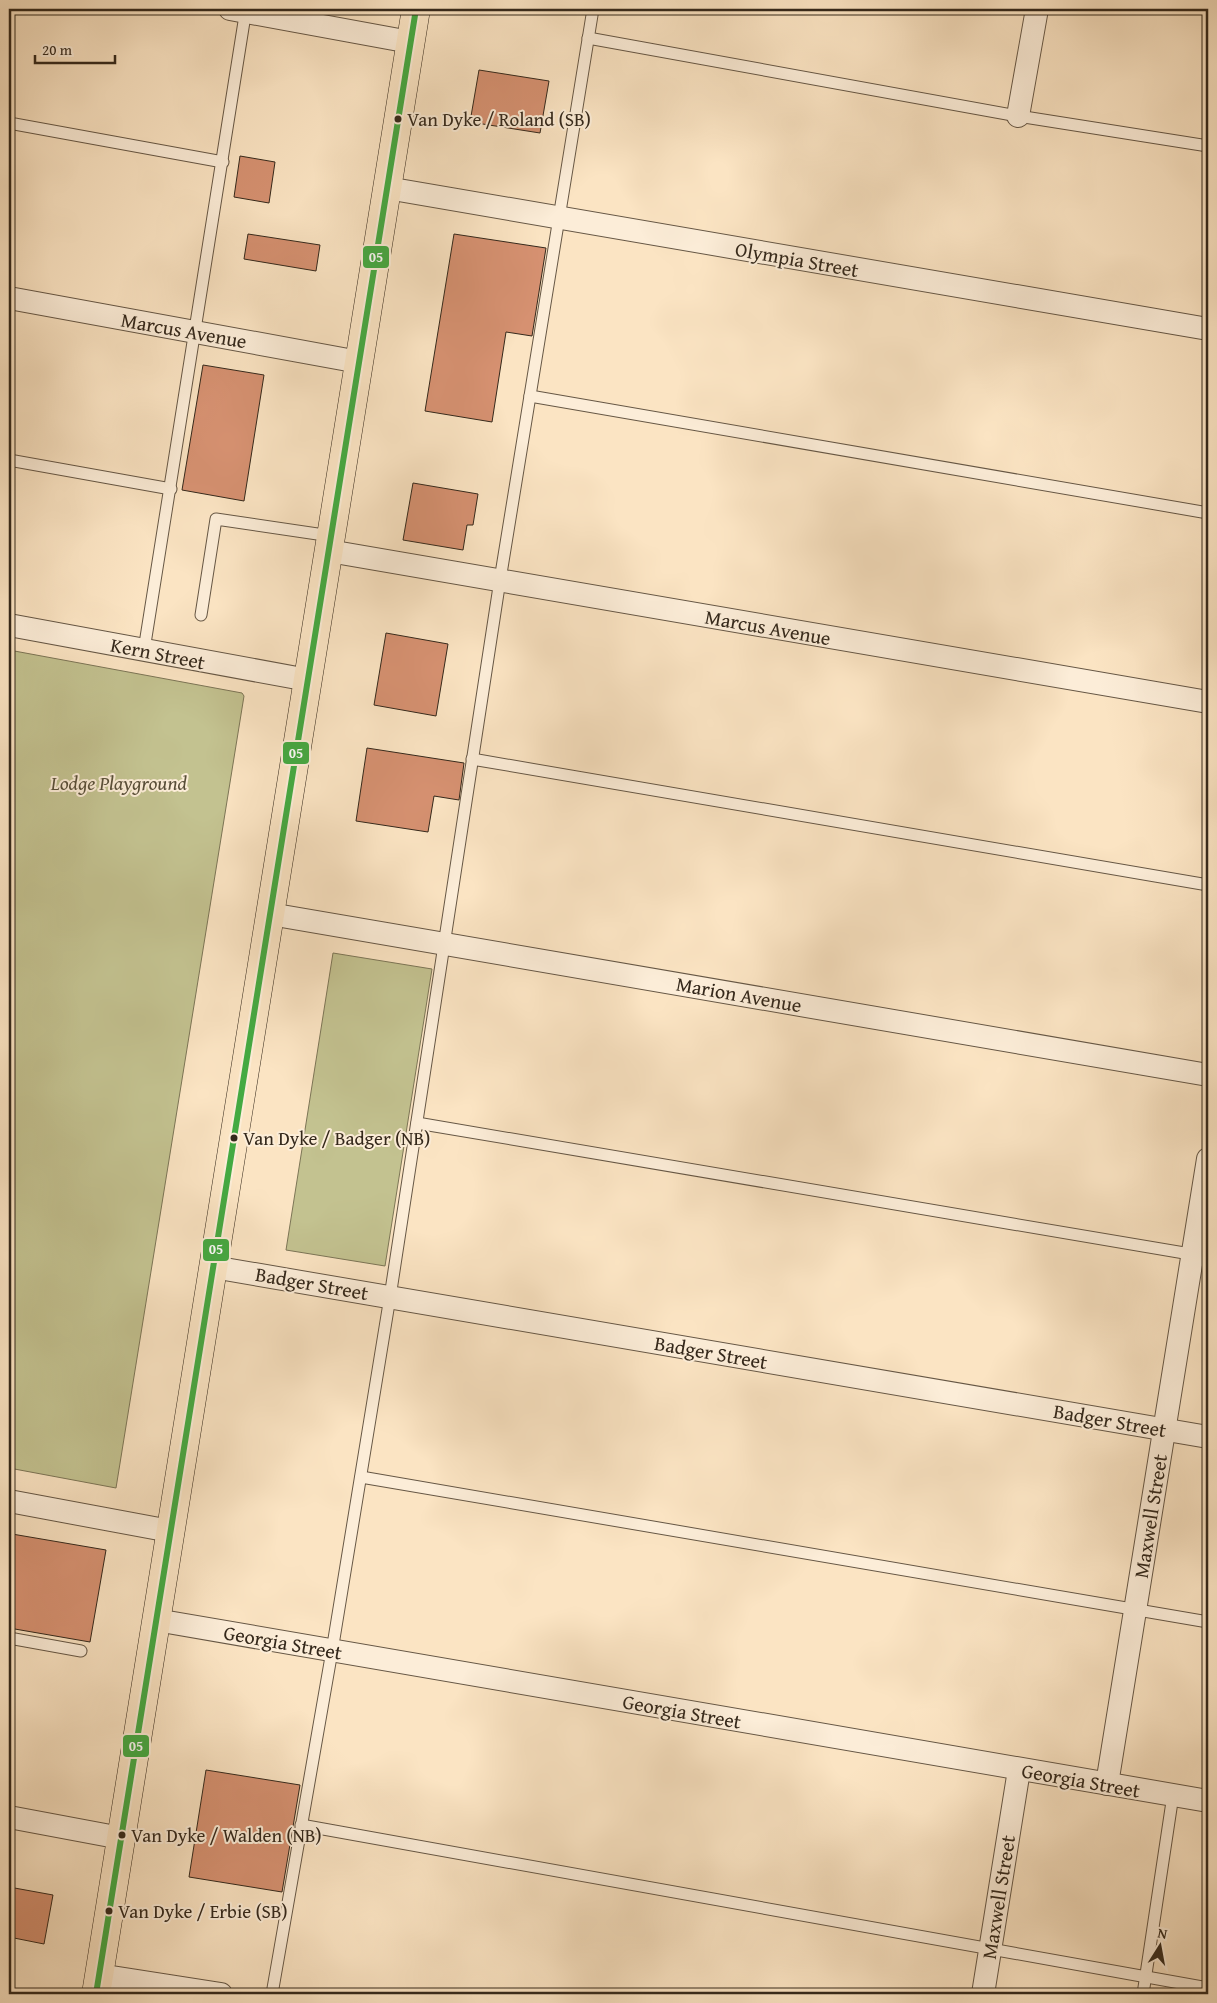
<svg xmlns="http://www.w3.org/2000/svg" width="1217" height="2003" font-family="'Gentium Book Plus',serif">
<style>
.green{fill:#c3c290;stroke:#7c7556}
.building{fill:#d69171;stroke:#34281b}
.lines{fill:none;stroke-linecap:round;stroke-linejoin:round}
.lane-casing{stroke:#665745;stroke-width:13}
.street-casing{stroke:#665745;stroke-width:24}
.primary-casing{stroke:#34281b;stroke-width:29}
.lane{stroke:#fcedd8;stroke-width:11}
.street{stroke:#fcedd8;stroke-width:22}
.primary{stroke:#fbe4c3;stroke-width:28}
.bus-1-casing{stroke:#fcedd8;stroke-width:10}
.bus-1{stroke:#44aa42;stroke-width:6}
.bus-dot{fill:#34281b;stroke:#fcedd8;stroke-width:2}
.labels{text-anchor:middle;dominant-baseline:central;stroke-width:4;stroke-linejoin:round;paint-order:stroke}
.bus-label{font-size:19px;fill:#34281b;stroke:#fcedd8;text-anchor:start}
.street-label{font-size:20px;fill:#34281b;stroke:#fcedd8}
.park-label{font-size:20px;font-style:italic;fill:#584e38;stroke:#fcedd8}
.line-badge{stroke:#fcedd8;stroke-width:2}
.badge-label{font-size:14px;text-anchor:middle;font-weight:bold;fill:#fff}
</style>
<rect width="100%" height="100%" fill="#fbe4c3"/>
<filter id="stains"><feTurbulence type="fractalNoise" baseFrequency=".004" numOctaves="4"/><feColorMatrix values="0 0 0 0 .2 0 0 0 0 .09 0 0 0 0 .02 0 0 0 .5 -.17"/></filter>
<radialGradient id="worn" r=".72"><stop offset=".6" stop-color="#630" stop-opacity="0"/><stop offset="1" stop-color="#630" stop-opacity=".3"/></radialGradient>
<g class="green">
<path d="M9 650 242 693 244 696 116 1488 9 1468Z"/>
<path d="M333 953 432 969 385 1266 286 1250Z"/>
</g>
<g class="building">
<path d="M479 70 549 81 540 133 470 122Z"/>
<path d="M240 156 275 162 269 203 234 197Z"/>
<path d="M248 234 320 245 316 271 244 259Z"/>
<path d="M454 234 546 248 532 336 506 332 492 422 425 411Z"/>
<path d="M203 365 264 375 244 501 182 490Z"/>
<path d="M413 483 478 494 473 525H467L463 550 403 540Z"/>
<path d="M386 633 448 644 436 716 374 705Z"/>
<path d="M367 748 464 763 459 800 434 796 428 832 356 821Z"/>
<path d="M12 1534 106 1550 90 1642 9 1628V1553Z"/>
<path d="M206 1770 300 1785 282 1892 189 1877Z"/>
<path d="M9 1887 53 1895 44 1944 9 1937Z"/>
</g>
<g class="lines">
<g class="lane-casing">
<g id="lane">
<path d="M588 38 1018 116 1208 146"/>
<path d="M9 123 223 162"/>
<path d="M530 396 1208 513"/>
<path d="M9 460 171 489"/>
<path d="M201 615 216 519 331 536"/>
<path d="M144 650 246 9"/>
<path d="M472 759 1208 885"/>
<path d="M417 1123 1208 1257"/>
<path d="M361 1477 1208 1622"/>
<path d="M9 1638 81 1651"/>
<path d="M301 1825 1208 1988"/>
<path d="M272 1994 332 1651 390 1297 500 580 593 9"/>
<path d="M1143 1994 1173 1795"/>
</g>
</g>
<g class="street-casing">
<g id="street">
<path d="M230 9 410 42"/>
<path d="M1018 116 1037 9"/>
<path d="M387 188 1208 329"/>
<path d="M9 298 359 362"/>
<path d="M329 551 1208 702"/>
<path d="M9 625 308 680"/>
<path d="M270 914 1208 1075"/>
<path d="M213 1267 1208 1437"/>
<path d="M9 1501 170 1531"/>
<path d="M156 1620 1208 1801"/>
<path d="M1107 1784 1208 1159"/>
<path d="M9 1817 121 1838"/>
<path d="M99 1975 221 1994"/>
<path d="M983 1994 1019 1770"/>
</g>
</g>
<g class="primary-casing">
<path id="primary" d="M96 1994 416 9"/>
</g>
<use href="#lane" class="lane"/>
<use href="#street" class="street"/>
<use href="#primary" class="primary"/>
<g class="bus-1-casing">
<path id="bus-1" d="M96 1994 416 9"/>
</g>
<use href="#bus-1" class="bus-1"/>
</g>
<g class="bus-dot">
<circle cx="398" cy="119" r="4.5"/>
<circle cx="234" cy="1138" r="4.5"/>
<circle cx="122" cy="1835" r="4.5"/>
<circle cx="109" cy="1911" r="4.5"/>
</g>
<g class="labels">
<g class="bus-label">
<text x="407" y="119">Van Dyke / Roland (SB)</text>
<text x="243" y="1138">Van Dyke / Badger (NB)</text>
<text x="131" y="1835">Van Dyke / Walden (NB)</text>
<text x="118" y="1911">Van Dyke / Erbie (SB)</text>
</g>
<g class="street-label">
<text transform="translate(797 259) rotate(10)">Olympia Street</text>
<text transform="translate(184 330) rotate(10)">Marcus Avenue</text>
<text transform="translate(768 627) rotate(10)">Marcus Avenue</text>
<text transform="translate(158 653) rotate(11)">Kern Street</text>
<text transform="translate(739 994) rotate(10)">Marion Avenue</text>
<text transform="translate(312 1283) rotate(10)">Badger Street</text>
<text transform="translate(711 1352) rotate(10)">Badger Street</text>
<text transform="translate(1110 1420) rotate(10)">Badger Street</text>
<text transform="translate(1150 1516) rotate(-81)">Maxwell Street</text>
<text transform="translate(283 1642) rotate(10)">Georgia Street</text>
<text transform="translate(682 1711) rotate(10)">Georgia Street</text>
<text transform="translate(1081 1780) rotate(10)">Georgia Street</text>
<text transform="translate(998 1897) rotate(-81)">Maxwell Street</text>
</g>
<g class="park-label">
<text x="119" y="782">Lodge Playground</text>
</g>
</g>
<g class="line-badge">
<rect x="362" y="245" width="28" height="24" rx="5" fill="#44aa42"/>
<rect x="282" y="741" width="28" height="24" rx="5" fill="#44aa42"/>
<rect x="202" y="1238" width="28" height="24" rx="5" fill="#44aa42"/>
<rect x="122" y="1734" width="28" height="24" rx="5" fill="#44aa42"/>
</g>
<g class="badge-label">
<text x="376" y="262">05</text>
<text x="296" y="758">05</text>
<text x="216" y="1254">05</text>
<text x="136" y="1751">05</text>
</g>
<rect width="1217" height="2003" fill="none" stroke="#fbe4c3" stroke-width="30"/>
<rect x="10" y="10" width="1197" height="1983" fill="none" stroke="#34281b" stroke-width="2.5"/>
<rect x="15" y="15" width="1187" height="1973" fill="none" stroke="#34281b"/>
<g transform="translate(1160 1946) rotate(11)" stroke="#fcedd8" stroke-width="4" paint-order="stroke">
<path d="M0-4L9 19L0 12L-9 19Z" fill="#34281b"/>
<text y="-8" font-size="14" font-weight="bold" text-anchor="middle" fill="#34281b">N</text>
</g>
<path d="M35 55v8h80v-8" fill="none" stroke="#34281b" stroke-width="2.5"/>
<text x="42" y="55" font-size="15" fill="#34281b" stroke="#fcedd8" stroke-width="4" paint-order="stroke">20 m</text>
<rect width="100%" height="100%" filter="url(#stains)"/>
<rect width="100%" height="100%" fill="url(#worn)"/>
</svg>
